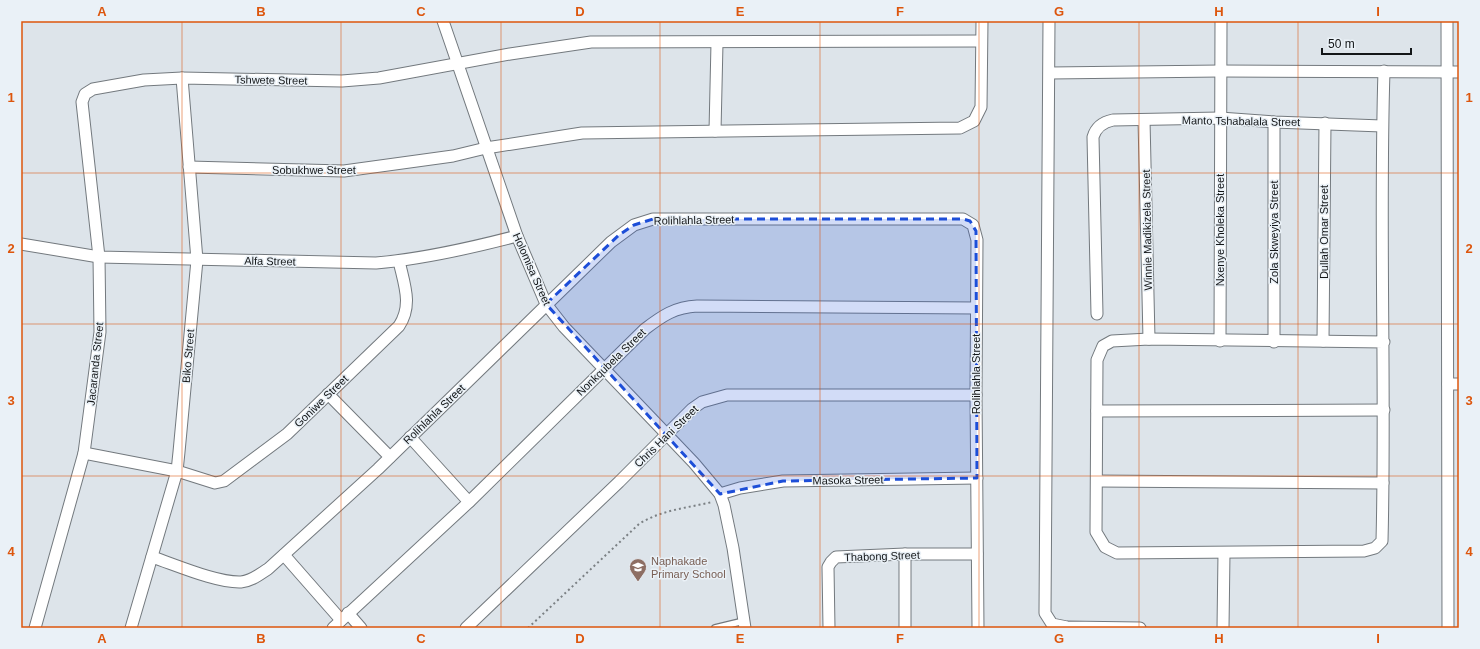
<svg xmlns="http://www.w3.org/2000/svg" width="1480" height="649" font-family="Helvetica,sans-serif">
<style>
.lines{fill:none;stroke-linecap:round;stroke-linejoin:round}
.service-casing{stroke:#73797e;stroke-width:8}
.minor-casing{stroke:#73797e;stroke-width:13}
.path{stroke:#7b8084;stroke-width:2;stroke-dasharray:2 3;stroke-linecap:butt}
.service{stroke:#fff;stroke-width:5.5}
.minor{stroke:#fff;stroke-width:11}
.marked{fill:#1d4ed8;fill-opacity:0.2;stroke:#1d4ed8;stroke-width:3;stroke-dasharray:8 5;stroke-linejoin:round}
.grid{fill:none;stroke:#dd560d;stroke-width:1;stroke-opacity:0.55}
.labels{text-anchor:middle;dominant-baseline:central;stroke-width:3;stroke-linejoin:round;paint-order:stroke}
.street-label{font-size:11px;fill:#131618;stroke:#eaf1f7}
.education-label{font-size:11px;fill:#785e54;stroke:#eaf1f7;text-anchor:start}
.neatline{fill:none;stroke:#dd560d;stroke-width:1.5}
.grid-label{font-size:13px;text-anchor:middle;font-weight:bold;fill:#dd560d}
</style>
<rect width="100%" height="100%" fill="#dde4ea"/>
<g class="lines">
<g class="service-casing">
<path id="service" d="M715 628 744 621"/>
</g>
<g class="minor-casing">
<g id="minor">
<path d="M443 21 517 236 546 304 564 327 694 463 720 494 724 505 733 548 745 628"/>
<path d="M1049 21 1045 613 1052 624 1067 627 1140 628"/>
<path d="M1447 21 1448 628"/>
<path d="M1050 73 1220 71 1459 72"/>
<path d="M1144 120 1149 339"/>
<path d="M1274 122V342"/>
<path d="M715 131 717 43"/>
<path d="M189 167 344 171 453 156 486 148 582 133 960 128 974 121 981 107 982 21"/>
<path d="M21 244 99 257 376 263C424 259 471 248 517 236"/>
<path d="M1097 314 1093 137C1096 127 1103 122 1113 120L1220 118 1274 122 1382 126"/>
<path d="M1220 341 1221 21"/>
<path d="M1323 341 1325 123"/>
<path d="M1384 342 1149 339 1112 341 1103 346 1097 360 1096 532 1105 547 1117 553 1364 551 1375 548 1382 541C1386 384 1379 228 1384 71"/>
<path d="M1448 384H1459"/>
<path d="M328 394 390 457"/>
<path d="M1097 411 1384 410"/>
<path d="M410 437 469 502"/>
<path d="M84 453 177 471 215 483 224 481 287 434 399 326C413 305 404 284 399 261"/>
<path d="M1097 481 1383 483"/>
<path d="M720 494 740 488 783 481 977 478"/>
<path d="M284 555 341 620"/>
<path d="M152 557C176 565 217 583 241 582 252 581 260 574 268 569L378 469 611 242 634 225 653 219H963L973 225 977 240 976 395 978 628"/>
<path d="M348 613 361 628"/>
<path d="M35 628 84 453 100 332 99 257 82 102 85 94 93 89 144 80 182 78 342 81 379 78 510 54 591 42 981 41"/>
<path d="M131 628 177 471 179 452 197 260 182 78"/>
<path d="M333 628 469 502 645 329C662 316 675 307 697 306L976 308"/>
<path d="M466 628 619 482 692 409 702 402 727 395H976"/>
<path d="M829 628 828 567 831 562 836 557 905 554H977"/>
<path d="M905 628V554"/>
<path d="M1223 628 1224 553"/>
</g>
</g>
<path class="path" d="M528 628 639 524C661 510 687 508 712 502"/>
<use href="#service" class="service"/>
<use href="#minor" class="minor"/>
</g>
<path class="marked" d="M653 219H963L970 221 976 231 977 478 783 481 720 494 546 304 619 235 634 225Z"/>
<path class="grid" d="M182 21V628M341 21V628M501 21V628M660 21V628M820 21V628M979 21V628M1139 21V628M1298 21V628M21 173H1459M21 324H1459M21 476H1459"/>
<defs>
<g id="school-pin" transform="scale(0.9)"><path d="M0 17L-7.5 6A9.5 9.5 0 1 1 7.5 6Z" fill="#8d6e63" stroke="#eaf1f7"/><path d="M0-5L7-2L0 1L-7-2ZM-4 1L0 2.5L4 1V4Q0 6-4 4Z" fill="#fff"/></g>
</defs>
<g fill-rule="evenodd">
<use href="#school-pin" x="638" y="567"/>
</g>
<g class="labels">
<g class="street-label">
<text transform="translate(271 80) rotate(1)">Tshwete Street</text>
<text transform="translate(1241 121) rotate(1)">Manto Tshabalala Street</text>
<text x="314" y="170">Sobukhwe Street</text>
<text transform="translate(694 220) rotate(-1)">Rolihlahla Street</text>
<text transform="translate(1147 230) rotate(-91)">Winnie Madikizela Street</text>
<text transform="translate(1220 230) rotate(-90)">Nxenye Kholeka Street</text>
<text transform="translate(1274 232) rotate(-90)">Zola Skweyiya Street</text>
<text transform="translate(1324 232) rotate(-90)">Dullah Omar Street</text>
<text transform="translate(270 261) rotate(1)">Alfa Street</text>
<text transform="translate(532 269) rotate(66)">Holomisa Street</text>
<text transform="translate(188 356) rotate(-85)">Biko Street</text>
<text transform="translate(611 362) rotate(-44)">Nonkqubela Street</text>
<text transform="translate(95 364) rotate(-84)">Jacaranda Street</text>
<text transform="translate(976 374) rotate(-90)">Rolihlahla Street</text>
<text transform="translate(321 401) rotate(-44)">Goniwe Street</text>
<text transform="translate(434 414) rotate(-44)">Rolihlahla Street</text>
<text transform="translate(666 436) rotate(-44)">Chris Hani Street</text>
<text transform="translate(848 480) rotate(-1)">Masoka Street</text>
<text transform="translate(882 556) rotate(-2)">Thabong Street</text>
</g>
<g class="education-label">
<text x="651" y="561">Naphakade<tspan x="651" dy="13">Primary School</tspan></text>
</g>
</g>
<rect width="1480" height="649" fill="none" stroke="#eaf1f7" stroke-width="44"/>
<path d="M1322 48v6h89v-6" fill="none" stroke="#131618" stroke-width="2"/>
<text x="1328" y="48" font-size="12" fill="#131618" stroke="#eaf1f7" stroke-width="3" paint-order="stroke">50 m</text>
<rect x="22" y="22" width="1436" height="605" class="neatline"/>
<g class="grid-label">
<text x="102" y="16">A</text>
<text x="261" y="16">B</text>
<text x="421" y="16">C</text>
<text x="580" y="16">D</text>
<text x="740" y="16">E</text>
<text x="900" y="16">F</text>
<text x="1059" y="16">G</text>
<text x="1219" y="16">H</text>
<text x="1378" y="16">I</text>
<text x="11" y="102">1</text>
<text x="1469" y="102">1</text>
<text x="11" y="253">2</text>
<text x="1469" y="253">2</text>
<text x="11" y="405">3</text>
<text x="1469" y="405">3</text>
<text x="11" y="556">4</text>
<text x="1469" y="556">4</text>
<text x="102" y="643">A</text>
<text x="261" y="643">B</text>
<text x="421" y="643">C</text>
<text x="580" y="643">D</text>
<text x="740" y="643">E</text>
<text x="900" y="643">F</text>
<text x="1059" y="643">G</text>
<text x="1219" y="643">H</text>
<text x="1378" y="643">I</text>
</g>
</svg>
